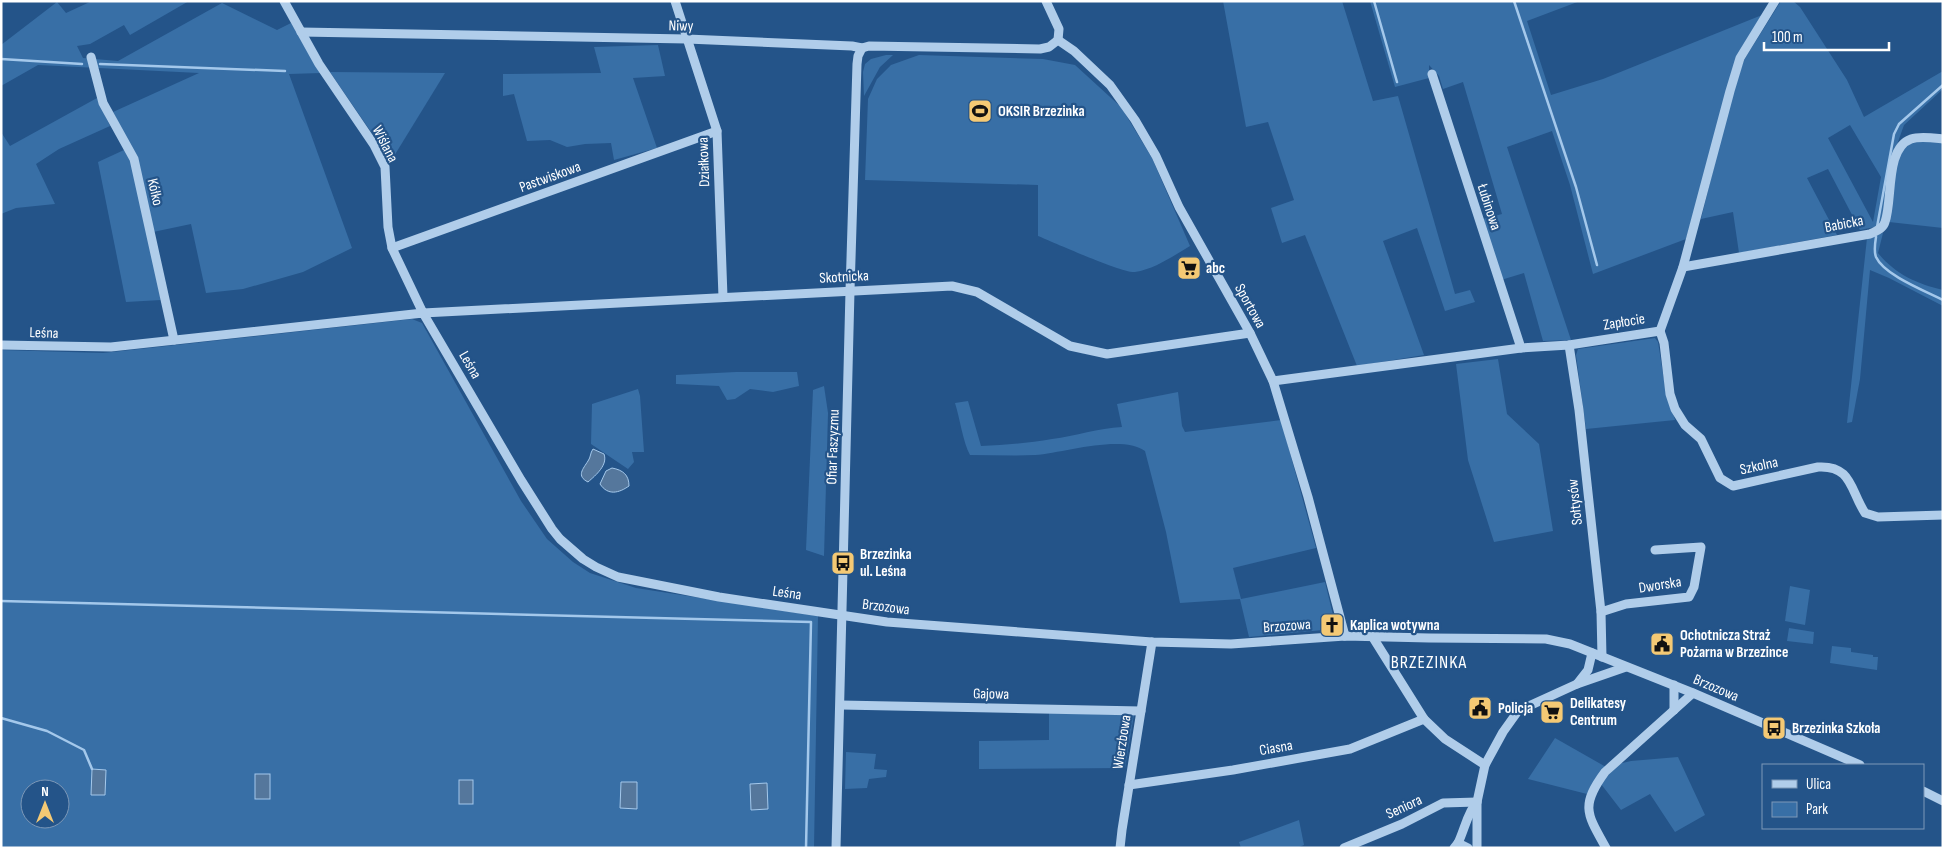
<svg xmlns="http://www.w3.org/2000/svg" width="1944" height="849" font-family="'Sofia Sans Condensed',sans-serif">
<style>
.green{fill:#386fa6;fill-rule:evenodd}
.water{fill:#55779c;stroke:#a4c8eb}
.lines{fill:none;stroke-linecap:round;stroke-linejoin:round}
.stream{stroke:#a4c8eb;stroke-width:2.5}
.minor{stroke:#b0cdea;stroke-width:9}
.labels{text-anchor:middle;dominant-baseline:central;stroke-width:4.5;stroke-linejoin:round;paint-order:stroke}
.street-label{font-size:15px;fill:#fff;stroke:#245489}
.poi-label{font-size:15px;font-weight:bold;fill:#fff;stroke:#245489;text-anchor:start}
.quarter-label{font-size:18px;letter-spacing:1px;fill:#fff;stroke:#245489}
</style>
<rect width="100%" height="100%" fill="#245489"/>
<g class="green">
<path d="M92 1H189L130 35 124 25 90 44 77 46 83 58 118 61 222 3 277 30 291 23 321 73 289 74 352 248 303 272 243 289 206 293 191 224 153 232 137 159 113 112 199 73 38 65 1 86V45L57 2 66 13Z"/>
<path d="M1223 1H1342L1373 101 1398 96 1455 294 1470 290 1475 302 1445 311 1417 228 1383 241 1424 355 1357 366 1305 235 1282 243 1271 208 1294 200 1268 122 1246 127Z"/>
<path d="M1370 1H1580L1527 21 1551 95 1603 79 1762 15 1735 65 1686 239 1593 274 1570 185 1552 131 1507 147 1571 340 1543 341 1524 273 1501 280 1483 219 1502 214 1463 82 1443 89 1439 76 1429 65V78L1395 87Z"/>
<path d="M1781 1H1793L1800 7 1847 80 1864 117 1943 71V89L1904 125 1894 153 1883 220 1880 226 1860 230 1828 169 1807 178 1837 235 1739 253 1733 212 1701 219 1731 98 1744 60ZM1850 125 1881 177 1873 222 1828 138Z"/>
<path d="M658 45 665 76 633 78 657 148 614 160 611 143 585 144 567 147 550 140 527 141 514 94 503 96V74L601 73 594 47Z"/>
<path d="M886 55H893L880 67 864 96 863 72 865 64 871 59Z"/>
<path d="M919 55 1043 59 1075 65 1121 107 1152 158 1190 246C1173 256 1155 269 1135 272 1124 274 1053 242 1038 236V185L865 180 868 99 877 79 891 65Z"/>
<path d="M330 72 445 73 391 161Z"/>
<path d="M97 98 110 126 59 149 36 164 55 204 16 208 1 214V132L10 146Z"/>
<path d="M1916 141H1943V228L1889 222 1898 154 1906 145Z"/>
<path d="M124 150 132 162 161 300 126 302 98 162Z"/>
<path d="M1883 233 1878 253C1895 274 1917 284 1943 290V306L1889 278 1870 270 1860 379 1852 422 1847 423 1867 238Z"/>
<path d="M412 319 422 323 521 501 547 539 573 562 590 573 636 588 818 616 814 848H1V350L103 353ZM30 789H60V819H30Z"/>
<path d="M1655 338 1658 342 1665 386 1675 420 1586 429 1576 355 1578 349Z"/>
<path d="M1498 359 1507 414 1539 444 1553 531 1494 542 1468 460 1456 364Z"/>
<path d="M736 372H797L799 386 773 392 750 389 735 399 727 400 719 386 676 384V375Z"/>
<path d="M824 386 828 413 824 556 806 550 813 390Z"/>
<path d="M638 389 640 396 644 452H632L634 462 628 469 591 444 592 404Z"/>
<path d="M1178 392 1182 426 1185 432 1281 420 1316 548 1233 568 1241 599 1325 582 1333 615 1323 630 1249 637 1240 599 1180 603 1166 532 1145 451C1121 434 1064 453 1035 455 1014 456 992 455 970 455 963 442 960 419 955 403L968 401 981 446C1005 445 1029 443 1052 439 1076 436 1098 428 1122 427L1117 404Z"/>
<path d="M1790 586 1810 590 1805 625 1785 621Z"/>
<path d="M1789 628 1814 632 1813 644 1787 641Z"/>
<path d="M1832 646 1851 648V652L1873 655V657H1878L1877 670 1830 663Z"/>
<path d="M1049 713 1134 715 1125 768 979 769V741L1049 740Z"/>
<path d="M1555 738 1606 767 1594 781 1587 794 1528 779Z"/>
<path d="M846 752 876 754 874 769 887 770 886 777 869 779 867 788 845 789Z"/>
<path d="M1678 757 1705 815 1675 832 1650 794 1621 810 1601 784 1618 764 1631 761Z"/>
<path d="M1299 820 1304 845 1297 848H1241L1239 842Z"/>
</g>
<g class="water">
<path d="M593 449 604 454C608 465 596 475 588 482 576 476 583 469 588 461 591 457 590 453 593 449Z"/>
<path d="M612 468C623 470 629 475 629 486 619 493 608 496 600 484L606 471Z"/>
<path d="M92 769 106 770 105 795H91Z"/>
<rect x="255" y="774" width="15" height="25"/>
<rect x="459" y="780" width="14" height="24"/>
<path d="M621 782H637V809L620 808Z"/>
<path d="M767 783 768 809 751 810 750 784Z"/>
</g>
<g class="lines">
<g class="stream">
<path d="M1374 1 1397 82"/>
<path d="M1514 1 1576 187 1597 265"/>
<path d="M1 59 82 64"/>
<path d="M100 64 285 71"/>
<path d="M1877 227 1894 134 1899 124 1943 85"/>
<path d="M1876 237C1875 243 1874 252 1876 257 1884 275 1925 291 1943 300"/>
<path d="M1 601 811 622 806 848"/>
<path d="M1 718 47 731 84 750 92 769"/>
</g>
<g class="minor">
<path d="M284 1 319 64 374 145 385 167 388 227 392 248 423 313 952 286 977 292 1070 346 1107 354 1250 333"/>
<path d="M675 1 717 131 723 297"/>
<path d="M1046 1 1059 29 1058 40"/>
<path d="M301 32 687 39 852 46 862 48 869 46 1040 49 1049 47 1058 40"/>
<path d="M1058 40 1074 51 1110 85 1135 120 1156 156 1179 207 1250 333 1273 381 1308 497 1345 636"/>
<path d="M91 57 103 103 134 159 174 340"/>
<path d="M1432 74 1521 348"/>
<path d="M392 248 717 131"/>
<path d="M1683 267 1870 234C1876 231 1883 229 1885 222 1893 200 1885 148 1911 139 1920 136 1933 138 1943 139"/>
<path d="M1660 331 1664 343 1670 394 1675 409 1685 425 1701 439 1720 478 1733 486 1818 467C1852 465 1850 490 1865 513L1878 517 1943 515"/>
<path d="M1660 331 1683 267 1730 91 1740 58 1775 1"/>
<path d="M1 345 111 347 423 313 521 480 552 529 560 539 583 559 596 567 618 577 719 597 887 622 1152 642 1231 644 1345 636 1429 638 1546 639 1570 644 1693 693 1860 765"/>
<path d="M1569 345 1579 410 1601 612 1602 657"/>
<path d="M1273 381 1521 348 1569 345 1660 331"/>
<path d="M1601 612 1626 604 1689 597 1694 587 1701 547 1655 550"/>
<path d="M1372 636 1424 719 1445 739 1485 765"/>
<path d="M1577 684 1588 670 1592 653"/>
<path d="M1674 685V710"/>
<path d="M841 705 1141 711"/>
<path d="M1129 785 1233 770 1350 749 1424 719"/>
<path d="M1923 791 1943 801"/>
<path d="M1458 843C1464 831 1468 811 1477 802"/>
<path d="M836 848 850 291 857 64 858 56 862 48"/>
<path d="M1120 848 1122 830 1152 642"/>
<path d="M1344 848 1402 824 1443 803 1477 802"/>
<path d="M1454 848 1458 843 1468 848"/>
<path d="M1477 848V802L1485 765 1503 732 1518 711 1577 684 1626 667"/>
<path d="M1606 848C1587 814 1580 806 1605 772L1693 693"/>
</g>
</g>
<defs>
<g id="stadium-square" transform="scale(1.25)"><rect x="-9" y="-9" width="18" height="18" rx="4" fill="#f4c974" stroke="#245489"/><path d="M0-5a6.5 5 0 1 0 0 10a6.5 5 0 1 0 0-10ZM-3.5-1.8h7v3.6h-7Z" fill="#111"/></g>
<g id="supermarket-square" transform="scale(1.25)"><rect x="-9" y="-9" width="18" height="18" rx="4" fill="#f4c974" stroke="#245489"/><path d="M-6-5.5h2.5l.6 2H6L4.5 2H-2.5L-4.4-4H-6ZM-1.5 3.2a1.3 1.3 0 1 0 .1 0ZM3 3.2a1.3 1.3 0 1 0 .1 0Z" fill="#111"/></g>
<g id="bus-square" transform="scale(1.25)"><rect x="-9" y="-9" width="18" height="18" rx="4" fill="#f4c974" stroke="#245489"/><path d="M-5-6H5V4H4V6H2V4H-2V6H-4V4H-5ZM-3.5-4V0h7V-4ZM-3.5 1.2v1.5H-2V1.2ZM2 1.2v1.5H3.5V1.2Z" fill="#111"/></g>
<g id="church-square" transform="scale(1.25)"><rect x="-9" y="-9" width="18" height="18" rx="4" fill="#f4c974" stroke="#245489"/><path d="M-1.2-6h2.4v3.5h3.3v2.4h-3.3V6h-2.4V-.1h-3.3v-2.4h3.3Z" fill="#111"/></g>
<g id="civic-square" transform="scale(1.25)"><rect x="-9" y="-9" width="18" height="18" rx="4" fill="#f4c974" stroke="#245489"/><path d="M-.6-6.5H3V-4.5H.6V-3L4-1V1h2V6H-6V1h2V-1L-.6-3ZM-1.2 2.5V6h2.4V2.5Z" fill="#111"/></g>
</defs>
<g fill-rule="evenodd">
<use href="#stadium-square" x="980" y="111"/>
<use href="#supermarket-square" x="1189" y="268"/>
<use href="#bus-square" x="843" y="563"/>
<use href="#church-square" x="1332" y="625"/>
<use href="#civic-square" x="1662" y="644"/>
<use href="#civic-square" x="1480" y="708"/>
<use href="#supermarket-square" x="1552" y="712"/>
<use href="#bus-square" x="1774" y="728"/>
</g>
<g class="labels">
<g class="street-label">
<text transform="translate(681 26) rotate(1)">Niwy</text>
<text transform="translate(385 144) rotate(63)">Wiślana</text>
<text transform="translate(704 162) rotate(-92)">Działkowa</text>
<text transform="translate(550 177) rotate(-20)">Pastwiskowa</text>
<text transform="translate(155 192) rotate(77)">Kółko</text>
<text transform="translate(1489 207) rotate(72)">Łubinowa</text>
<text transform="translate(1844 224) rotate(-11)">Babicka</text>
<text transform="translate(844 277) rotate(-3)">Skotnicka</text>
<text transform="translate(1250 306) rotate(61)">Sportowa</text>
<text transform="translate(1624 322) rotate(-9)">Zapłocie</text>
<text transform="translate(44 333) rotate(2)">Leśna</text>
<text transform="translate(470 365) rotate(60)">Leśna</text>
<text transform="translate(833 447) rotate(-88)">Ofiar Faszyzmu</text>
<text transform="translate(1759 466) rotate(-12)">Szkolna</text>
<text transform="translate(1575 502) rotate(-96)">Sołtysów</text>
<text transform="translate(1660 585) rotate(-9)">Dworska</text>
<text transform="translate(787 593) rotate(8)">Leśna</text>
<text transform="translate(886 607) rotate(7)">Brzozowa</text>
<text transform="translate(1287 626) rotate(-4)">Brzozowa</text>
<text transform="translate(1716 688) rotate(23)">Brzozowa</text>
<text transform="translate(991 694) rotate(1)">Gajowa</text>
<text transform="translate(1122 742) rotate(-81)">Wierzbowa</text>
<text transform="translate(1276 748) rotate(-10)">Ciasna</text>
<text transform="translate(1404 807) rotate(-25)">Seniora</text>
</g>
<g class="poi-label">
<text x="998" y="111">OKSIR Brzezinka</text>
<text x="1206" y="268">abc</text>
<text x="860" y="554">Brzezinka<tspan x="860" dy="17">ul. Leśna</tspan></text>
<text x="1350" y="625">Kaplica wotywna</text>
<text x="1680" y="635">Ochotnicza Straż<tspan x="1680" dy="17">Pożarna w Brzezince</tspan></text>
<text x="1570" y="703">Delikatesy<tspan x="1570" dy="17">Centrum</tspan></text>
<text x="1498" y="708">Policja</text>
<text x="1792" y="728">Brzezinka Szkoła</text>
</g>
<g class="quarter-label">
<text x="1429" y="662">BRZEZINKA</text>
</g>
</g>
<rect width="1944" height="849" fill="none" stroke="#ffffff" stroke-width="5"/>
<rect x="1762" y="764" width="162" height="65" fill="#245489" stroke="#7c98b8"/>
<rect x="1772" y="780" width="25" height="8" fill="#b0cdea" stroke="#7c98b8"/>
<text x="1806" y="789" font-size="15" fill="#ffffff">Ulica</text>
<rect x="1772" y="802" width="25" height="15" fill="#386fa6" stroke="#7c98b8"/>
<text x="1806" y="814" font-size="15" fill="#ffffff">Park</text>
<g transform="translate(45 804)"><circle r="24" fill="#245489" stroke="#7c98b8"/>
<path d="M0-4L9 19L0 12L-9 19Z" fill="#f4c974"/>
<text y="-8" font-size="14" font-weight="bold" text-anchor="middle" fill="#ffffff">N</text>
</g>
<path d="M1764 42v8h125v-8" fill="none" stroke="#ffffff" stroke-width="2.5"/>
<text x="1772" y="42" font-size="15" fill="#ffffff" stroke="#245489" stroke-width="4" paint-order="stroke">100 m</text>
</svg>
